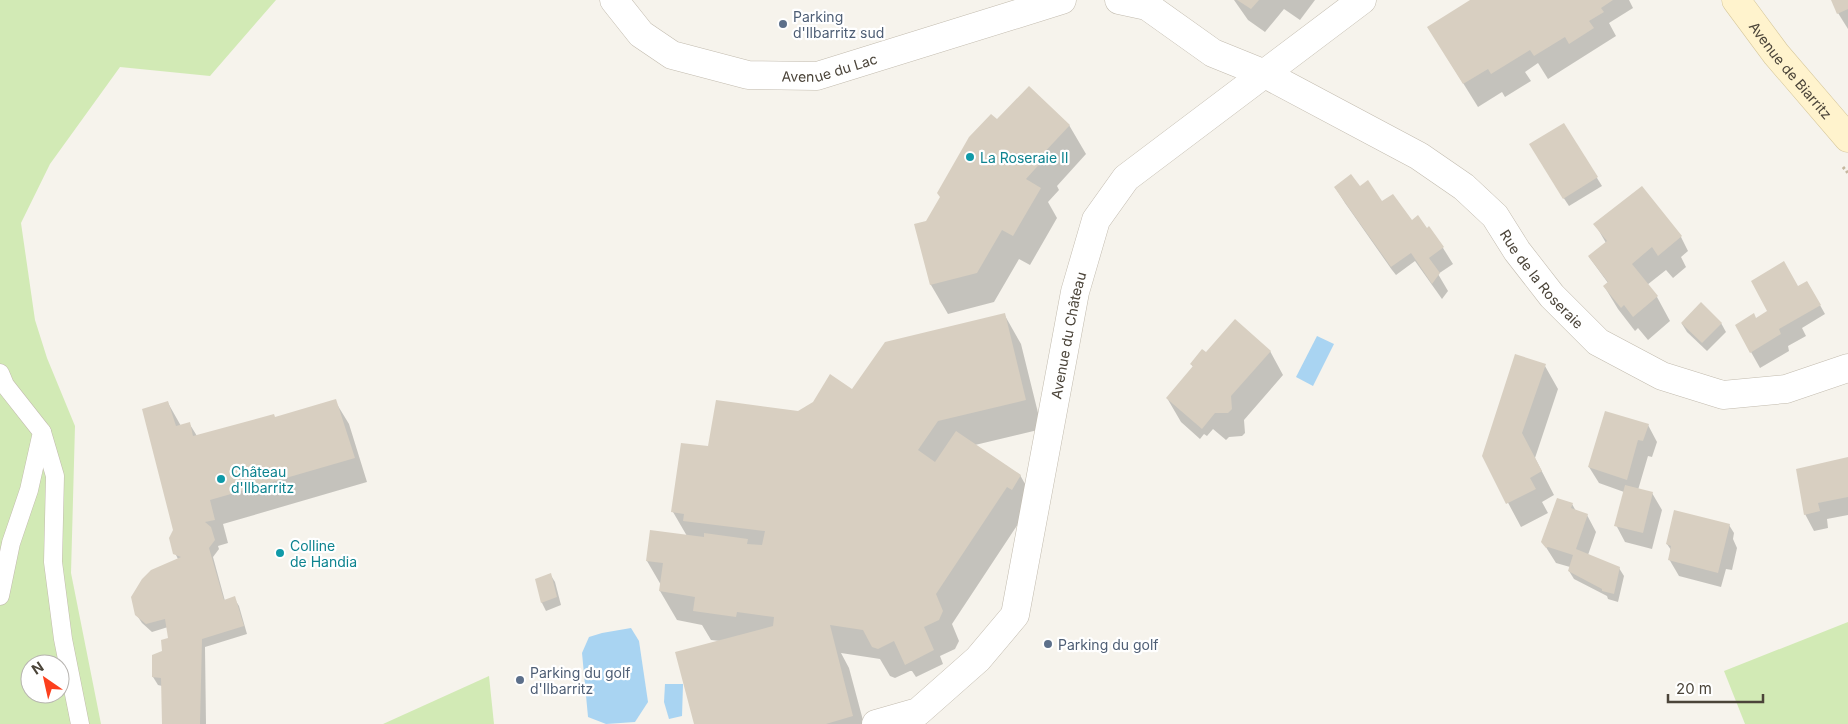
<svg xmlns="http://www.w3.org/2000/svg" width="1848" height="724" font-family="Inter,sans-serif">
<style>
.green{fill:#d2eab5;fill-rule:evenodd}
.water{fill:#a9d4f2}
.shadow{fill:#0003}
.building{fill:#d8cfc1}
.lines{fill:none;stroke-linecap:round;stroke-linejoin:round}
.lane-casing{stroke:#c2bbae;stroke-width:19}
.street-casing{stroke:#c2bbae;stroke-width:29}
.secondary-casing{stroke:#d6c79b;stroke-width:29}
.path{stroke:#c4b79f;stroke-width:3;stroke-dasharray:2.5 2.5;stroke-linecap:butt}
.lane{stroke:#fff;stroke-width:18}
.street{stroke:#fff;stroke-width:28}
.secondary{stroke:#fff3cd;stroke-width:28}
.service-dot{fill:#5c6f8a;stroke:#fff;stroke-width:2}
.culture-dot{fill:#0f9aa8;stroke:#fff;stroke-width:2}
.labels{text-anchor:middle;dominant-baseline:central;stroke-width:4.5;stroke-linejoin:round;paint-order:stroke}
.service-label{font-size:14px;fill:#4e5e75;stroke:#fff;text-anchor:start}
.street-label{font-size:14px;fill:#4b4439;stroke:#fff}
.culture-label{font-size:14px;fill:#0d838f;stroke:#fff;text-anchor:start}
</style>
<rect width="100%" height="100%" fill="#f6f3ec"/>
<g class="green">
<path d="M0 0H276L210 76 120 67 50 164 21 223 35 320 47 358 75 426 71 573 101 724H0ZM30 664H60V694H30Z"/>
<path d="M1848 622V724H1745L1724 671Z"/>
<path d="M489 676 494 724H383Z"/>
</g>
<g class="water">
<path d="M1317 336 1334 344 1313 386 1296 377Z"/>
<path d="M631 628 639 641 648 702 635 722 606 724 588 717 582 653 589 637 602 633Z"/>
<path d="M665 684H683L682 716 669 719 664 702Z"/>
</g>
<g class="shadow">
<path d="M1234 0H1315L1300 20 1284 9 1265 32 1248 20Z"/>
<path d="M1473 0H1629L1633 8 1609 23 1616 36 1548 79 1538 63 1525 72 1531 81 1505 97 1502 92 1478 107 1448 59Z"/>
<path d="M1832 0H1848V29L1838 13Z"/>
<path d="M998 121 1069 125 1086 154 1057 186 1059 190 1048 202 1057 218 1030 265 1019 259 994 302 948 314 931 285 915 225 927 222Z"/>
<path d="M1592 170 1602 186 1569 206 1559 191Z"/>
<path d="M1335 187 1360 188 1411 222 1427 229 1443 248 1453 264 1438 274 1448 291 1442 299 1415 261 1396 275 1392 270 1345 203Z"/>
<path d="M1642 188 1681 237 1688 251 1681 257 1686 267 1673 278 1666 270 1647 285 1657 297 1670 321 1648 340 1638 328 1635 331 1618 309 1604 286 1608 283 1589 257 1606 243 1595 224Z"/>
<path d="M1807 282 1825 314 1802 328 1806 336 1788 346 1789 351 1760 368 1751 352 1756 320 1808 306Z"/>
<path d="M1004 314 1021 344 1042 429 975 445 1020 475 1037 505 1024 515 952 624 959 641 955 649 940 656 943 664 916 677 912 671H910L895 678 890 676 880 659 841 653 849 668 864 724H695L720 641 711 640 702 625 677 620 660 591 661 585 647 561 687 536 673 512 709 447 853 391Z"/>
<path d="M1721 323 1726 332 1707 351 1687 332 1682 324Z"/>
<path d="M1270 351 1283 375 1244 420 1245 433 1242 436 1229 437 1226 440 1213 429 1207 436 1204 434 1200 439 1181 422 1167 398 1194 368 1191 364 1206 354Z"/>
<path d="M1545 366 1558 389 1535 458 1554 495 1542 502 1548 513 1521 527 1483 456Z"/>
<path d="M335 401 349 424 367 482 223 524 228 543 218 546 219 549 213 557 225 601 234 598 239 606 247 634 205 647 206 724H163L162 686 158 685 153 677 163 652 170 639 168 627 152 632 142 623 136 614 178 559 175 553 168 403 181 426 189 423 197 436 275 418Z"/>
<path d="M1648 425 1657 442 1652 457 1648 456 1638 490 1652 493 1662 510 1652 549 1625 542 1616 525 1624 492 1599 483 1589 467Z"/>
<path d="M1848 458V515L1827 519 1828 528 1814 531 1805 514Z"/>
<path d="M1572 504 1576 511 1587 515 1596 532 1588 555 1619 568 1624 576 1618 602 1608 599 1607 596 1574 579 1569 571 1570 567 1556 563 1542 541Z"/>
<path d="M1729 525 1734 533 1733 539 1737 548 1732 570 1726 569 1721 587 1679 576 1669 559 1671 550 1667 544Z"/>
<path d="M550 574 555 582 561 605 546 611 542 603 536 580Z"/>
</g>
<g class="building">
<path d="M1237 0H1259L1251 9Z"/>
<path d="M1470 0H1613L1601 8 1604 12 1589 21 1594 28 1569 44 1565 37 1534 56 1530 50 1491 74 1488 69 1463 84 1427 27Z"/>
<path d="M1831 0H1848V9L1837 14Z"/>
<path d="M1029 86 1070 125 1040 157 1043 160 1026 179 1041 188 1013 236 1002 230 977 273 930 285 914 224 926 221 940 197 937 193 969 137 991 114 997 119Z"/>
<path d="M1564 123 1598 177 1563 199 1529 144Z"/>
<path d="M1351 174 1360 186 1368 180 1382 201 1393 194 1412 220 1418 215 1427 228 1429 226 1444 247 1429 258 1440 273 1432 284 1411 253 1391 267 1334 187Z"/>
<path d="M1642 186 1682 236 1658 256 1652 247 1632 264 1658 296 1633 317 1624 305 1621 308 1603 286 1608 282 1588 256 1607 241 1593 224Z"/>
<path d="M1784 261 1798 286 1807 281 1821 305 1779 329 1781 334 1750 353 1735 325 1754 313 1756 318 1767 311 1751 281Z"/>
<path d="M1701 302 1722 323 1702 343 1681 323Z"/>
<path d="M1005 313 1026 400 938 421 918 450 935 462 956 431 1021 475 1012 490 1007 487 936 594 943 611 939 620 924 627 934 650 905 665 894 641 878 649 872 647 863 630 830 625 853 716 826 724H694L675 652 773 626 774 617 737 612 736 617 693 611 695 597 659 591 663 563 646 561 650 530 704 537V533L748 539 747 544 762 545 765 531 683 521 684 514 671 512 681 443 708 446 716 400 798 411 813 402 830 374 852 389 885 342Z"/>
<path d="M1235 319 1271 351 1231 396 1232 409 1228 413H1215L1202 429 1166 398 1193 366 1190 364 1202 349 1206 352Z"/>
<path d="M1515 354 1546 364 1522 433 1542 471 1530 478 1536 489 1506 504 1482 456Z"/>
<path d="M336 399 355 458 210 500 215 520 205 522 211 527 215 540 209 548 224 600 235 596 244 626 202 639 200 724H162L161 678 152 677V655L162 651 161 640 168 638 165 619 146 624 135 615 131 597 142 579 151 570 181 557 173 554 169 538 173 530 142 409 168 401 176 426 190 422 193 436 274 414 275 417Z"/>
<path d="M1605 411 1649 424 1643 441 1638 440 1627 480 1588 467Z"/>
<path d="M1848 457V497L1818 503 1820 511 1804 515 1796 469Z"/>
<path d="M1625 485 1653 492 1643 533 1614 526Z"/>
<path d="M1557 498 1573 503 1571 508 1588 514 1576 549 1620 567 1614 594 1602 591V589L1568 571 1573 555 1548 547 1546 548 1541 542Z"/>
<path d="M1674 510 1730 524 1718 573 1668 560 1671 546 1666 544Z"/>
<path d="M551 573 557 597 541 603 535 579Z"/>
</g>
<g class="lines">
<g class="lane-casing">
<g id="lane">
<path d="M0 373 5 385 42 432 29 490 11 543 0 596"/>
<path d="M42 432 55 476 53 562 63 639 80 724"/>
</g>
</g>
<g class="street-casing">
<g id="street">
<path id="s1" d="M614 0 641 34 672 55 748 75 817 76 1062 0"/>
<path id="s2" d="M1119 0 1147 6 1213 53 1265 74 1419 156 1464 187 1495 216 1517 251 1552 296 1598 342 1662 376 1723 395 1786 389 1848 368"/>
<path id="s3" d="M876 724 918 712 978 659 1015 615 1075 292 1096 220 1126 178 1362 0"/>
</g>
</g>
<g class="secondary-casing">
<g id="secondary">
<path id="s4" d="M1736 0 1776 54 1848 138"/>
</g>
</g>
<path class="path" d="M1843 167 1848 173"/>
<use href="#lane" class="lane"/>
<use href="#street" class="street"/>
<use href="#secondary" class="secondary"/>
</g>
<g class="service-dot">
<circle cx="783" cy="24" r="5"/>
<circle cx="1048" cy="644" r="5"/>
<circle cx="520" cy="680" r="5"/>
</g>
<g class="culture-dot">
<circle cx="970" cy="157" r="5"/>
<circle cx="221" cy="479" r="5"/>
<circle cx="280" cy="553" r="5"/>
</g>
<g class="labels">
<g class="service-label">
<text x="793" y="16">Parking<tspan x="793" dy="16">d'Ilbarritz sud</tspan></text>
<text x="1058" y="644">Parking du golf</text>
<text x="530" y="672">Parking du golf<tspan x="530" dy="16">d'Ilbarritz</tspan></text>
</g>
<g class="street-label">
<text stroke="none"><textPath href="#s1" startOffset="242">Avenue du Lac</textPath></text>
<text stroke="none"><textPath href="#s4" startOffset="89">Avenue de Biarritz</textPath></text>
<text stroke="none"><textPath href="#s2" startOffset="516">Rue de la Roseraie</textPath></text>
<text stroke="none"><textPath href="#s3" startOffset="466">Avenue du Château</textPath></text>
</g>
<g class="culture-label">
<text x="980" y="157">La Roseraie II</text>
<text x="231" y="471">Château<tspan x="231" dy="16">d'Ilbarritz</tspan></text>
<text x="290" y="545">Colline<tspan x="290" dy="16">de Handia</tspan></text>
</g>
</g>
<g transform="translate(45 679) rotate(326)"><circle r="24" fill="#ffffff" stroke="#b7b4b0"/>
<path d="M0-4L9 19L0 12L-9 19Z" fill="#fc3f1d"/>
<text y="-8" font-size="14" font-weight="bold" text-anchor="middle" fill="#4b4439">N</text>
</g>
<path d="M1668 694v8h95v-8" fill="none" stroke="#4b4439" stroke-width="2.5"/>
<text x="1676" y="694" font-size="15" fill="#4b4439" stroke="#ffffff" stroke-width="4" paint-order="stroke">20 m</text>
</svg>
